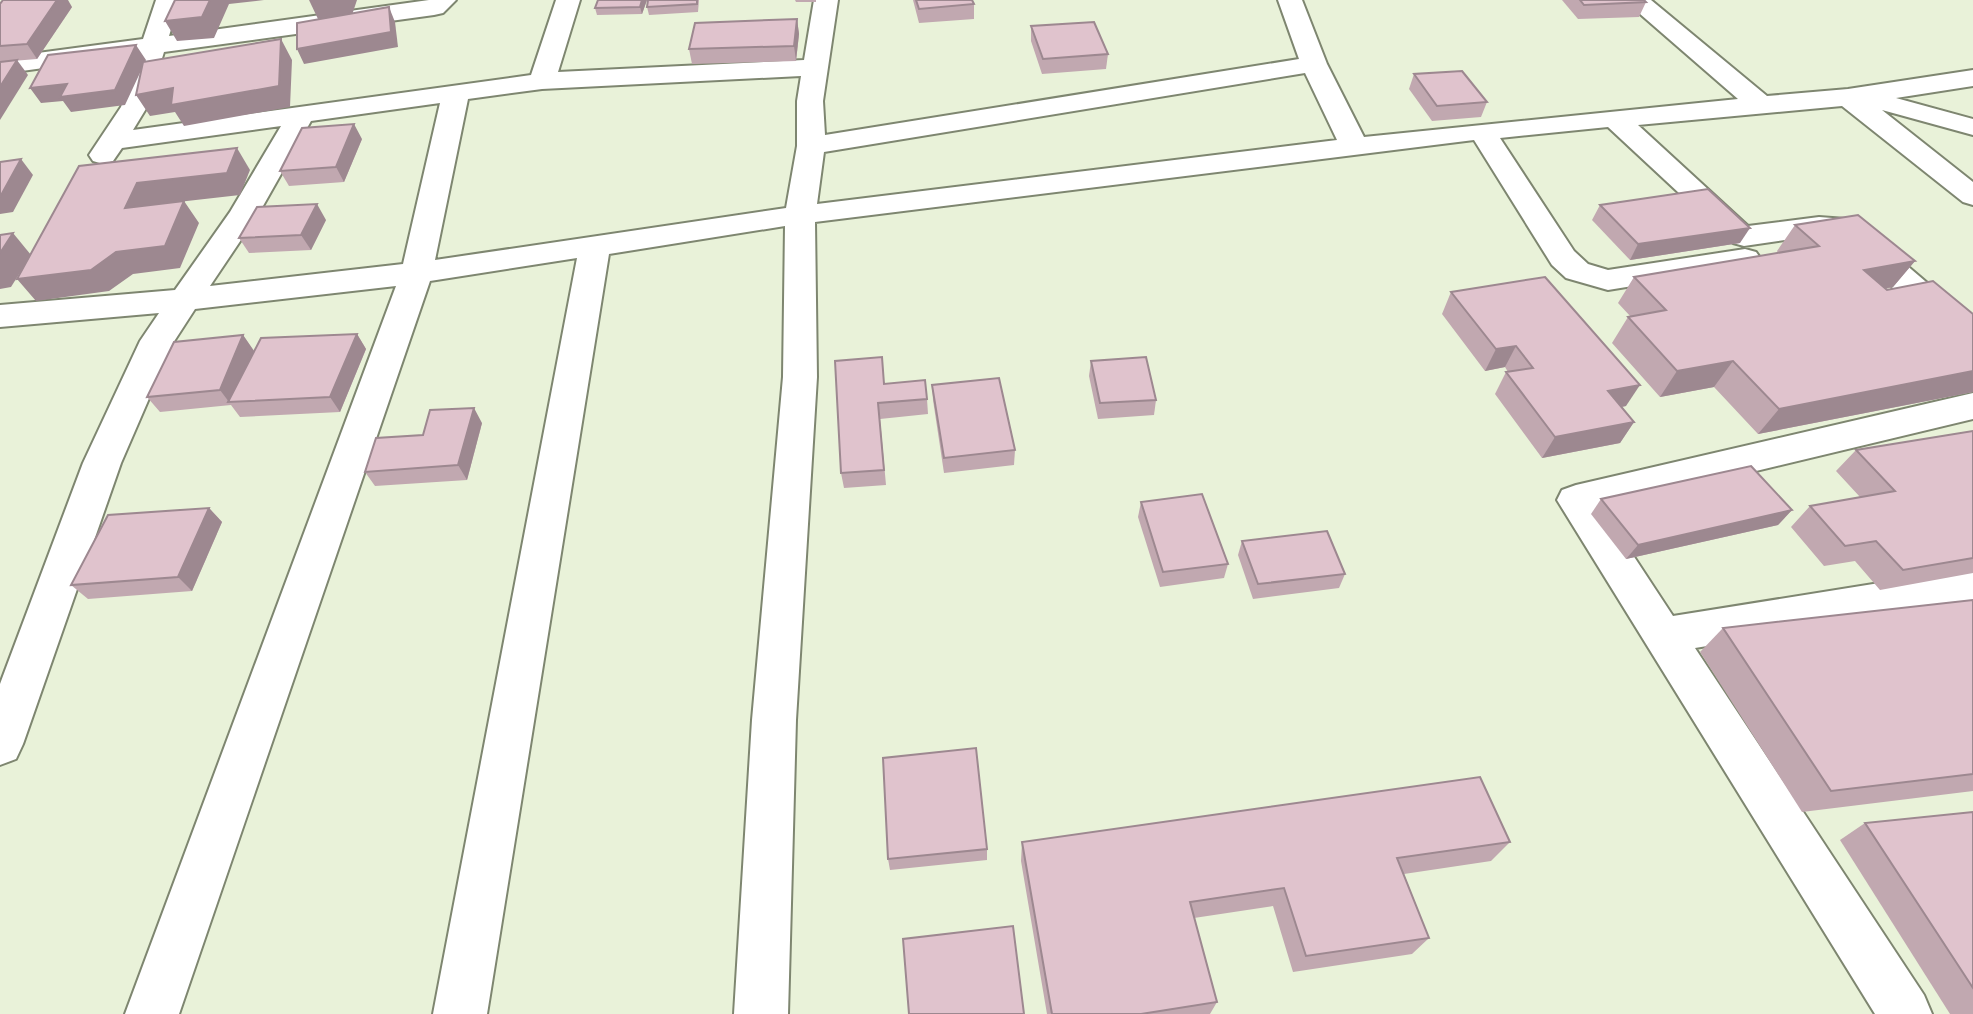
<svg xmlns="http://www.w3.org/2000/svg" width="1973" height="1014" font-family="'Source Sans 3',sans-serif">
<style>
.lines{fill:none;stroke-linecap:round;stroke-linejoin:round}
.street-casing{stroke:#7e8670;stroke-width:4}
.street{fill:#fff;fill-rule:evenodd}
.wall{fill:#c1a8b0}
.shaded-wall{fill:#9d8890}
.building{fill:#e0c3cd;stroke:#9d8890;stroke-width:2}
</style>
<rect width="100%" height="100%" fill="#e9f2d9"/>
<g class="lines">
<g class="street-casing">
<g id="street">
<path d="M156 0H180L169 36 429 0H456L443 13 434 15 164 52 147 107 133 130 531 75 556 0H580L558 72 804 60 814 0H838L823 101 825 135 1299 59 1278 0H1302L1327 64 1364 137 1738 99 1624 0H1651L1767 96 1848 89 1973 70V86L1896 98 1973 119V135L1882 110 1973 182V205L1963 202 1842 106 1638 125 1748 226 1819 217 1846 219 1864 229 1973 322V351L1961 348 1842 243 1829 235H1819L1744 246 1733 243 1730 234 1722 233 1608 127 1500 138 1574 251 1588 264 1608 270 1745 249 1756 252 1761 259 1756 266 1608 290 1566 278 1552 265 1474 140 815 222 817 377 796 720 788 1014H734L752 720 783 377 785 226 609 254 487 1014H433L577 258 430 281 179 1014H125L396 286 195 309 173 343 121 463 23 744 16 759 0 765V684L83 463 140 341 159 313 0 327V305L175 290 230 212 281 126 122 148 113 161 103 164 93 161 89 155 121 107 138 55 0 74V58L143 39ZM1305 73 1337 140 817 204 824 152ZM801 76 797 101V146L786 208 435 260 468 99 542 89ZM440 103 403 264 210 286 259 213 311 121Z"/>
<path d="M1973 393V419L1602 508 1673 616 1973 568V602L1695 648 1924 995 1932 1014H1875L1557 500 1562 490 1576 485Z"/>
</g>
</g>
<use href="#street" class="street"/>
</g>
<g class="wall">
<path d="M598 0H647L642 14 597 15 595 8Z"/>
<path d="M648 0H699L698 12 649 15 647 7Z"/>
<path d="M795 0H816V2H796Z"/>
<path d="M913 0H972L974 4V19L919 23Z"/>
<path d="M1562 0H1644L1646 2 1639 17 1578 19Z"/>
<path d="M0 4 72 7 37 59 0 62Z"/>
<path d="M797 19 799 34 796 61 692 64 689 49Z"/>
<path d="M1031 26 1108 54 1106 69 1042 74 1031 41Z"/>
<path d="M1414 74 1487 102 1481 117 1432 121 1409 89Z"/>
<path d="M362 139 344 182 289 186 280 171Z"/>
<path d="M1600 205 1740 243 1630 260 1592 220Z"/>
<path d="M326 220 311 250 249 253 239 238Z"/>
<path d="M1795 225 1915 261 1893 287 1886 289 1973 314V392L1758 434 1714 387 1660 397 1612 343 1628 317H1631L1618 303 1634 277 1778 253 1777 251Z"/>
<path d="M1451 292 1626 406 1622 407 1634 422 1620 443 1542 458 1495 394 1506 372H1508L1505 367 1485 371 1442 314Z"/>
<path d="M357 334 366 349 340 412 240 417 231 405 160 412 147 397 243 335 254 351Z"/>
<path d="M1091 361 1156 400 1154 415 1098 419 1089 376Z"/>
<path d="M884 384 927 399 928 414 880 419 886 485 844 488 841 473Z"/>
<path d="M932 385 1015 450 1014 465 944 473 933 400Z"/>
<path d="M482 423 467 480 375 486 365 472 423 435Z"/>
<path d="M1973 431V573L1880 590 1855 561 1824 566 1791 527 1810 506 1860 497 1836 471 1856 450Z"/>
<path d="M1601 499 1792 510 1778 525 1626 559 1591 514Z"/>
<path d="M1141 502 1228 564 1224 578 1160 587 1138 517Z"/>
<path d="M209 508 222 522 192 591 88 599 71 585Z"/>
<path d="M1242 541 1345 574 1339 588 1253 599 1238 555Z"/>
<path d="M1973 600V791L1802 812 1700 652 1723 628Z"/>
<path d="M1973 812V1014H1950L1840 840 1865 823Z"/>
<path d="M1022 842H1510L1491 861 1404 874 1429 938 1412 954 1293 972 1273 906 1194 918 1217 1002 1210 1014H1047L1021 861Z"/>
<path d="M987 849V860L890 870 888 859Z"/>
</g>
<g class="shaded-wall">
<path d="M57 0H68L72 7 37 59 27 44Z"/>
<path d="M210 0H264L229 4 214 38 177 41 165 21Z"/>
<path d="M309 0H357L352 15 318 19Z"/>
<path d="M642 0H647L642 14 640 7Z"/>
<path d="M389 7 395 22 398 47 304 64 297 49Z"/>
<path d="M797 19 799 34 796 61 794 46Z"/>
<path d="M281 39 292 60 290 107 184 126 175 112 150 116 136 95Z"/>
<path d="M136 45 146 60 125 105 71 112 63 101 41 103 30 88 67 84Z"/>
<path d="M17 60 28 75 0 120V87Z"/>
<path d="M354 124 362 139 344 182 336 167Z"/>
<path d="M237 148 250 170 240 195 125 208 137 183Z"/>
<path d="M21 159 33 175 13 212 0 214V197Z"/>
<path d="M184 201 199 223 180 268 133 274 109 291 36 301 17 279Z"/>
<path d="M317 204 326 220 311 250 301 235Z"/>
<path d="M1750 228 1740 243 1630 260 1638 244Z"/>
<path d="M13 233 31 255 11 287 0 289V253Z"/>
<path d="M1915 261 1893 287 1843 296 1864 270Z"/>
<path d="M357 334 366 349 340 412 330 397Z"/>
<path d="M243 335 254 351 229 402 220 390Z"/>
<path d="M1516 346 1505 367 1485 371 1496 349Z"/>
<path d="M1733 361 1714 387 1660 397 1677 371Z"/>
<path d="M1973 371V392L1758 434 1779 409Z"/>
<path d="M1640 385 1626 406 1594 412 1608 391Z"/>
<path d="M474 408 482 423 467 480 458 465Z"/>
<path d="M1634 422 1620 443 1542 458 1555 437Z"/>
<path d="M209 508 222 522 192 591 178 577Z"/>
<path d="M1792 510 1778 525 1626 559 1638 545Z"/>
</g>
<g class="building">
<path d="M3 0H57L27 44 0 46V4Z"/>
<path d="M175 0H210L202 17 165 21Z"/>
<path d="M598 0H642L640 7 595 8Z"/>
<path d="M648 0H697V4L647 7Z"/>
<path d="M916 0H972L974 4 919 9Z"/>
<path d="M1580 0H1644L1646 2 1584 5Z"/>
<path d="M389 7 391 32 297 49V23Z"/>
<path d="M797 19 794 46 689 49 695 23Z"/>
<path d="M1094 22 1108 54 1043 59 1031 26Z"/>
<path d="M281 39 279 86 171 105 173 88 136 95 143 62Z"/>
<path d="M136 45 115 90 60 97 67 84 30 88 48 55Z"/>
<path d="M17 60 0 87V62Z"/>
<path d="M1462 71 1487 102 1437 106 1414 74Z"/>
<path d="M354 124 336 167 280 171 302 128Z"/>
<path d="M237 148 227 173 137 183 125 208 184 201 165 246 116 252 91 270 17 279 79 166Z"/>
<path d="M21 159 0 197V162Z"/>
<path d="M1708 189 1750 228 1638 244 1600 205Z"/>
<path d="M317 204 301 235 239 238 257 207Z"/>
<path d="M1858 215 1915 261 1864 270 1887 290 1933 281 1973 314V371L1779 409 1733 361 1677 371 1628 317 1666 310 1634 277 1819 246 1795 225Z"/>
<path d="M13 233 0 253V235Z"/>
<path d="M1545 277 1640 385 1608 391 1634 422 1555 437 1506 372 1533 368 1516 346 1496 349 1451 292Z"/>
<path d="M357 334 330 397 228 402 261 338Z"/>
<path d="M243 335 220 390 147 397 174 342Z"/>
<path d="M882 357 884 384 925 380 927 399 878 403 884 470 841 473 835 361Z"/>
<path d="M1146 357 1156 400 1100 403 1091 361Z"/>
<path d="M999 378 1015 450 944 458 932 385Z"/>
<path d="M474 408 458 465 365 472 376 438 423 435 430 410Z"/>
<path d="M1973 431V558L1903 570 1876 541 1845 546 1810 506 1895 491 1856 450Z"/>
<path d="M1751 466 1792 510 1638 545 1601 499Z"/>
<path d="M1202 494 1228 564 1163 572 1141 502Z"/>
<path d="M209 508 178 577 71 585 108 515Z"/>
<path d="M1327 531 1345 574 1258 584 1242 541Z"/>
<path d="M1973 600V774L1831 791 1723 628Z"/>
<path d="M976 748 987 849 888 859 883 758Z"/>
<path d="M1480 777 1510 842 1397 858 1429 938 1306 956 1284 888 1190 902 1217 1002 1141 1014H1052L1022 842Z"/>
<path d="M1973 812V988L1865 823Z"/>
<path d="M1013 926 1024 1014H909L903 939Z"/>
</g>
</svg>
